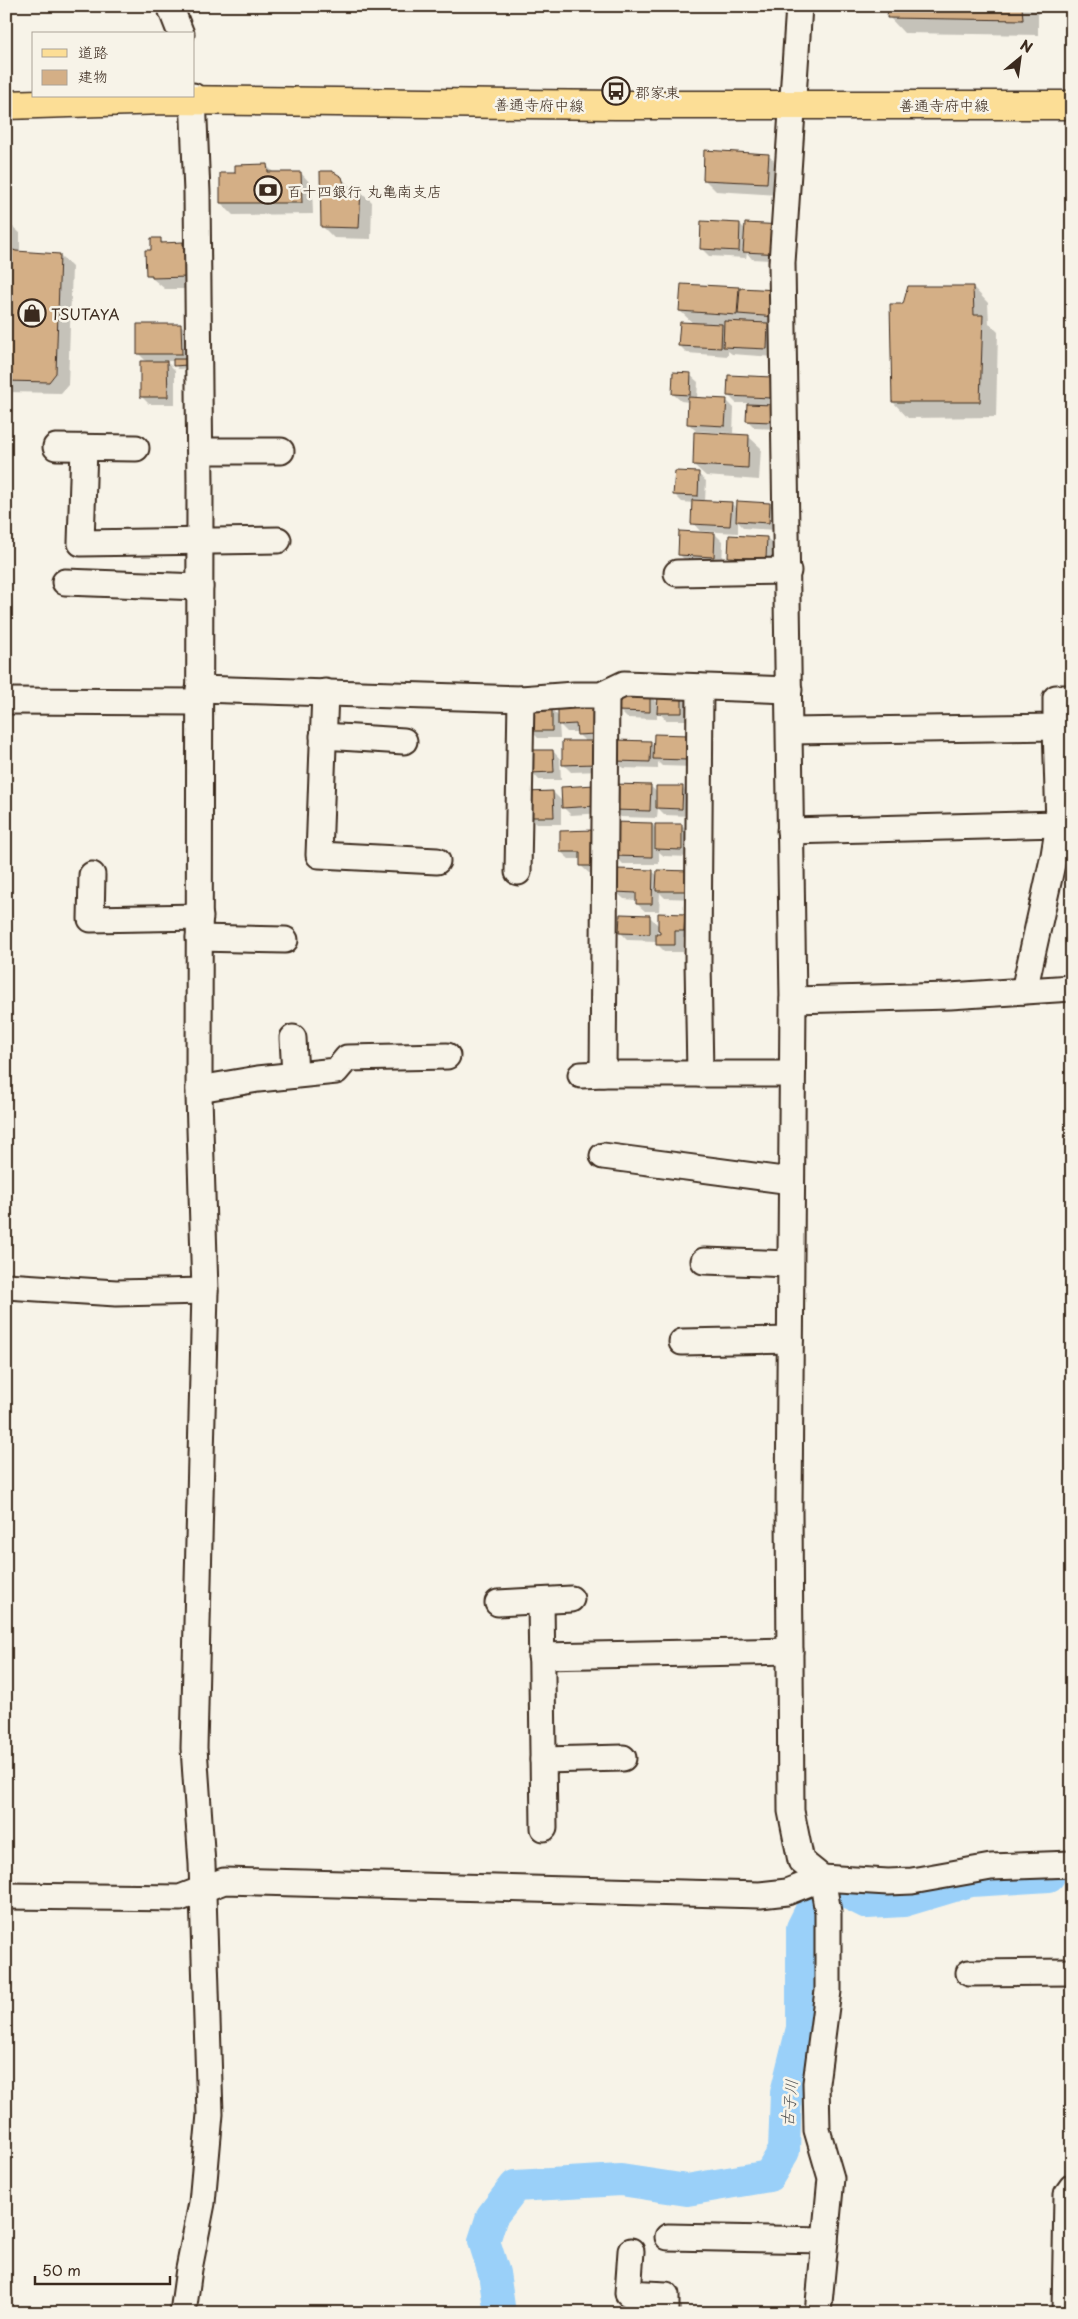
<svg xmlns="http://www.w3.org/2000/svg" width="1078" height="2319" font-family="'Playpen Sans','Klee One',sans-serif">
<style>
.shadow{fill:#0003;fill-rule:evenodd}
.lines{fill:none;stroke-linecap:round;stroke-linejoin:round}
.river{stroke:#9ad0f9;stroke-width:32}
.building{fill:#d4af86;stroke:#3b2a1e}
.minor-casing{stroke:#3b2a1e;stroke-width:29}
.major-casing{stroke:#3b2a1e;stroke-width:31}
.minor{stroke:#f7f3e8;stroke-width:25}
.major{stroke:#fcde96;stroke-width:28}
.labels{text-anchor:middle;dominant-baseline:central;stroke-width:5;stroke-linejoin:round;paint-order:stroke}
.poi-label{font-size:15px;fill:#3b2a1e;stroke:#f7f3e8;text-anchor:start}
.street-label{font-size:15px;fill:#3b2a1e;stroke:#f7f3e8}
.water-label{font-size:16px;font-style:italic;fill:#535455;stroke:#f7f3e8}
</style>
<rect width="100%" height="100%" fill="#f7f3e8"/>
<filter id="ink" filterUnits="userSpaceOnUse"><feTurbulence type="fractalNoise" baseFrequency=".02" numOctaves="2"/><feDisplacementMap in="SourceGraphic" scale="10" xChannelSelector="R" yChannelSelector="G"/><feConvolveMatrix kernelMatrix="1 2 1 2 8 2 1 2 1" color-interpolation-filters="sRGB"/></filter>
<g filter="url(#ink)">
<g class="shadow">
<path d="M603 6H630L629 10H607Z"/>
<path d="M889 6H1038V35L904 33 889 17Z"/>
<path d="M768 155 780 167 778 195 716 191 704 179Z"/>
<path d="M267 166 275 174 301 173 312 185 313 214 233 215 221 203Z"/>
<path d="M341 178 354 190 360 191 372 202 371 239 334 238 322 226Z"/>
<path d="M6 221 20 233V252L60 255 72 267 68 385 61 393 6 392Z"/>
<path d="M740 224 746 230 789 261 752 259 747 253 746 258 709 256 701 248Z"/>
<path d="M160 239 164 244 182 243 200 261 201 289H165L147 274 152 251Z"/>
<path d="M973 287 988 303 989 323 998 332 996 417 908 418 893 402 904 305Z"/>
<path d="M738 289 784 324 765 323 775 332 774 357 732 354 728 351V356L687 353 680 346 694 324 680 311Z"/>
<path d="M181 325 189 333 191 368 178 369 174 361H166L175 370V404H149L142 397 148 363 139 354Z"/>
<path d="M690 375 698 382 697 399 726 400 734 408 733 433 696 431 688 423 689 402 681 401 673 394Z"/>
<path d="M771 378 778 405H771L780 414 779 429 755 428 747 420 748 403H736L728 395Z"/>
<path d="M749 437 761 448 759 480 706 476 694 465Z"/>
<path d="M698 474 706 481 705 502 731 503 737 509 770 504 778 512 776 530 744 528 738 522V533L700 531 693 523 694 503 682 502 675 495Z"/>
<path d="M715 534 723 542 722 564 687 562 679 554Z"/>
<path d="M767 538 775 546 774 566 737 564 730 556Z"/>
<path d="M649 695 659 705 682 698 689 705V720H666L657 710V719L627 718 620 711Z"/>
<path d="M594 703 602 771 571 772 563 764 586 742 578 734V732H567L559 724 560 738H538L530 730 551 709 559 717Z"/>
<path d="M687 736 694 767 662 766 658 762V769L623 768 616 761 650 742 655 747Z"/>
<path d="M553 751 560 759 561 780H539L532 772Z"/>
<path d="M595 786 603 813 571 815 561 805V824H536L528 817 553 792 563 802Z"/>
<path d="M650 786 658 793 682 787 690 795 689 816 665 815 658 808 657 818 621 817 613 810Z"/>
<path d="M652 824 656 829 681 825 689 833V857L664 856 659 852V864H623L615 856Z"/>
<path d="M561 832 606 873H589L581 866V859H569L561 852Z"/>
<path d="M652 871 658 876 689 872 696 899 665 898 660 893 659 911H645L637 904V900L624 899 616 892Z"/>
<path d="M684 915 692 923 691 938H683V952H665L657 944V941L628 940 621 933 650 917 659 926ZM658 928 661 932V935H657Z"/>
</g>
<g class="lines">
<path class="river" d="M500 2313 494 2273 484 2241 492 2216 515 2186 621 2180 687 2190 769 2176 784 2151 786 2093 802 2028V1928L816 1900 841 1890 867 1903 904 1901 971 1881 1049 1876"/>
</g>
<g class="building">
<path d="M888 6H1022L1023 20 887 18Z"/>
<path d="M704 150 769 154 767 183 703 180Z"/>
<path d="M267 164 268 172H301L302 203H220V173H235V165Z"/>
<path d="M320 171H332L342 177 345 188 361 189 359 228 321 227Z"/>
<path d="M6 220H9L8 248 16 251 60 254 56 373 49 382 6 381Z"/>
<path d="M701 221 740 223 739 251 700 249Z"/>
<path d="M745 223 783 225 782 254 743 252Z"/>
<path d="M151 238H161V243L183 242V248H189V277L152 278V275H146L145 250H151Z"/>
<path d="M681 284 739 287 737 315 679 311Z"/>
<path d="M908 286H973L974 315H983L980 402H892L890 304H903Z"/>
<path d="M740 288 778 290 777 317 738 314Z"/>
<path d="M724 321 768 323 767 349 723 347Z"/>
<path d="M680 322 722 324 721 348 678 346Z"/>
<path d="M137 324H181L182 354H137Z"/>
<path d="M173 359H188V365L173 366Z"/>
<path d="M140 361H167L168 397H140Z"/>
<path d="M673 372 691 373 690 395 672 394Z"/>
<path d="M728 375 772 377 771 398 727 396Z"/>
<path d="M688 397 727 399 725 426 687 424Z"/>
<path d="M747 404 773 405 772 422 746 421Z"/>
<path d="M694 432 749 435 748 468 693 465Z"/>
<path d="M675 471 699 472 698 496 673 495Z"/>
<path d="M692 500 732 502 730 526 691 524Z"/>
<path d="M737 501 770 503 769 523 736 521Z"/>
<path d="M679 531 715 533 714 557 678 555Z"/>
<path d="M729 535 767 537 766 559 728 557Z"/>
<path d="M618 693 650 694V712L618 711Z"/>
<path d="M658 696H682V713H657Z"/>
<path d="M558 702H594L595 734 577 735 576 724 558 725Z"/>
<path d="M528 708H552V731H529Z"/>
<path d="M654 734 688 735 687 760 653 759Z"/>
<path d="M615 740 651 741 650 762 614 761Z"/>
<path d="M562 741H594L595 764 562 765Z"/>
<path d="M530 750H553L554 772 530 773Z"/>
<path d="M613 784 651 785 650 811 612 810Z"/>
<path d="M595 785 596 806 562 808 561 787Z"/>
<path d="M656 786H683L682 809 656 808Z"/>
<path d="M553 791 554 817H527L526 792Z"/>
<path d="M614 822 652 823V857L614 856Z"/>
<path d="M655 824H682V850L655 849Z"/>
<path d="M595 830 599 866H580V852H560V831Z"/>
<path d="M615 869 653 870 652 904H636V893L615 892Z"/>
<path d="M657 870 690 871 689 891H656Z"/>
<path d="M658 913 685 914 684 931H675V945H656V934H660V931L658 930Z"/>
<path d="M620 914 650 915V934L619 933Z"/>
</g>
<g class="lines">
<g class="minor-casing">
<g id="minor">
<path d="M170 6 181 34"/>
<path d="M799 6 782 263 793 1000 789 1510 791 1811 801 1861 822 1878 828 1912V1991L816 2083 817 2130 831 2178 818 2313"/>
<path d="M56 447 136 448"/>
<path d="M84 447 81 543 278 540"/>
<path d="M200 451H281"/>
<path d="M677 573 788 571"/>
<path d="M65 582 200 587"/>
<path d="M700 687 698 962 700 1074"/>
<path d="M199 689 521 699 574 695H601L624 684 789 690"/>
<path d="M325 692 319 855 437 861"/>
<path d="M606 693 603 1074H792"/>
<path d="M6 701 199 702"/>
<path d="M790 731 1056 727V698H1072"/>
<path d="M323 736 404 741"/>
<path d="M790 831 1059 824"/>
<path d="M518 872 521 699"/>
<path d="M92 875 91 919 200 917"/>
<path d="M199 938 285 940"/>
<path d="M1024 991 1054 855 1059 824 1056 727"/>
<path d="M793 1000 950 996 1072 988"/>
<path d="M293 1038 295 1075"/>
<path d="M581 1075 603 1074"/>
<path d="M199 1089 258 1079 336 1071 347 1058 447 1056"/>
<path d="M603 1156 791 1181"/>
<path d="M704 1261 790 1264"/>
<path d="M6 1286 116 1293 205 1291"/>
<path d="M682 1342 790 1340"/>
<path d="M541 1601 544 1828"/>
<path d="M498 1603 571 1599"/>
<path d="M541 1656 790 1651"/>
<path d="M543 1760 623 1758"/>
<path d="M6 1896 180 1898 224 1881 760 1895 787 1892 822 1878 888 1882 912 1881 991 1867 1072 1864"/>
<path d="M969 1973 1072 1972"/>
<path d="M668 2237 825 2240"/>
<path d="M631 2251 628 2293 666 2295V2313"/>
<path d="M183 2313 189 2269 202 2203 210 2114 202 1864 194 1748 205 1291 199 1096 200 486 197 193 193 96"/>
<path d="M1065 2313 1067 2194 1072 2187"/>
</g>
</g>
<g class="major-casing">
<path id="major" d="M6 105 165 100 615 105H1072"/>
</g>
<use href="#minor" class="minor"/>
<use href="#major" class="major"/>
</g>
</g>
<defs>
<g id="bus-ring" transform="scale(1.4375)"><circle r="9.5" fill="#f7f3e8" stroke="#3b2a1e" stroke-width="1.5"/><path d="M-5-6H5V4H4V6H2V4H-2V6H-4V4H-5ZM-3.5-4V0h7V-4ZM-3.5 1.2v1.5H-2V1.2ZM2 1.2v1.5H3.5V1.2Z" fill="#3b2a1e"/></g>
<g id="bank-ring" transform="scale(1.4375)"><circle r="9.5" fill="#f7f3e8" stroke="#3b2a1e" stroke-width="1.5"/><path d="M-6-4H6V4H-6ZM0-2.3a2.3 2.3 0 1 0 0 4.6a2.3 2.3 0 1 0 0-4.6Z" fill="#3b2a1e"/></g>
<g id="shop-ring" transform="scale(1.4375)"><circle r="9.5" fill="#f7f3e8" stroke="#3b2a1e" stroke-width="1.5"/><path d="M-5-2.5h2.3a2.7 3.5 0 0 1 5.4 0H5L5.5 6h-11ZM-1.5-2.5h3a1.5 2.3 0 0 0-3 0Z" fill="#3b2a1e"/></g>
</defs>
<g fill-rule="evenodd">
<use href="#bus-ring" x="616" y="91"/>
<use href="#bank-ring" x="268" y="190"/>
<use href="#shop-ring" x="32" y="313"/>
</g>
<g class="labels">
<g class="poi-label">
<text x="635" y="91">郡家東</text>
<text x="287" y="190">百十四銀行 丸亀南支店</text>
<text x="51" y="313">TSUTAYA</text>
</g>
<g class="street-label">
<text transform="translate(539 104) rotate(1)">善通寺府中線</text>
<text x="944" y="104">善通寺府中線</text>
</g>
<g class="water-label">
<text transform="translate(788 2103) rotate(-84)">古子川</text>
</g>
</g>
<rect width="1078" height="2319" fill="none" stroke="#f7f3e8" stroke-width="25"/>
<rect x="12" y="12" width="1053" height="2294" fill="none" stroke="#3b2a1e" stroke-width="2" filter="url(#ink)"/>
<rect x="32" y="32" width="162" height="65" fill="#f7f3e8" stroke="#aca397"/>
<rect x="42" y="49" width="25" height="8" fill="#fcde96" stroke="#aca397"/>
<text x="78" y="58" font-size="15" fill="#3b2a1e">道路</text>
<rect x="42" y="70" width="25" height="15" fill="#d4af86" stroke="#aca397"/>
<text x="78" y="82" font-size="15" fill="#3b2a1e">建物</text>
<g transform="translate(1020 58) rotate(29)" stroke="#f7f3e8" stroke-width="4" paint-order="stroke">
<path d="M0-4L9 19L0 12L-9 19Z" fill="#3b2a1e"/>
<text y="-8" font-size="14" font-weight="bold" text-anchor="middle" fill="#3b2a1e">N</text>
</g>
<path d="M35 2276v8h135v-8" fill="none" stroke="#3b2a1e" stroke-width="2.5"/>
<text x="42" y="2276" font-size="15" fill="#3b2a1e" stroke="#f7f3e8" stroke-width="4" paint-order="stroke">50 m</text>
</svg>
